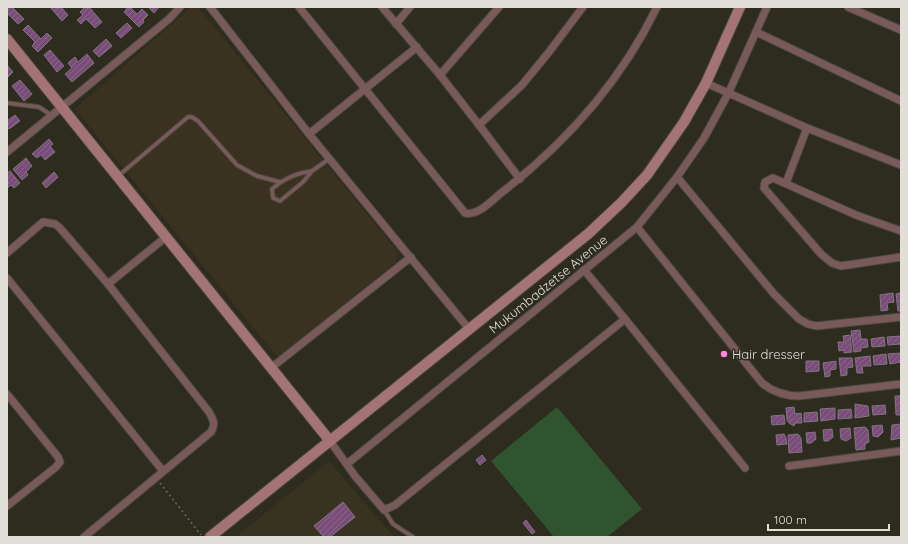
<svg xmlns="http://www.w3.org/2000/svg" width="908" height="544" font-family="Quicksand,sans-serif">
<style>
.commercial{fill:#3b3121}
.built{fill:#383321}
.pitch{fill:#305430}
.building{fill:url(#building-hatch);stroke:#807680}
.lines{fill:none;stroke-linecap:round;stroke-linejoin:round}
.lane-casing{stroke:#4b483d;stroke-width:5.5}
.street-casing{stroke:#4b483d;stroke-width:9}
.secondary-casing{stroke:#4b483d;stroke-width:12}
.path{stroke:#6a675d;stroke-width:1.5;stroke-dasharray:2 3;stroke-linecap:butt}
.lane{stroke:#795a5a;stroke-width:3.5}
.street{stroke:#795a5a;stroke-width:7}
.secondary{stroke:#a47475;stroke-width:10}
.poi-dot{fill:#ff85df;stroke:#2e2b1f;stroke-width:1.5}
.labels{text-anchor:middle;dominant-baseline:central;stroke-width:3;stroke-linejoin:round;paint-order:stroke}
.street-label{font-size:13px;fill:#e1dfd8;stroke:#2e2b1f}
.poi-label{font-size:13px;fill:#e1dfd8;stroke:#2e2b1f;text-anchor:start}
</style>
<defs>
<pattern id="building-hatch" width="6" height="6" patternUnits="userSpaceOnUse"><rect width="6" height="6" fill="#7a4c7a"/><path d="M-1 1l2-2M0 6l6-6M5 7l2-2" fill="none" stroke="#8d658c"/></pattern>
</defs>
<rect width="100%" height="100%" fill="#2e2b1f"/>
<path class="commercial" d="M191 7H198L398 252 395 263 278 358 75 109Z"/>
<path class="built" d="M329 461 394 537H236Z"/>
<path class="pitch" d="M557 407 642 509 607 537H554L491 461Z"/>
<g class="building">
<path d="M7 7H12L24 19 18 24 7 13Z"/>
<path d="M50 7H61L68 15 62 21Z"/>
<path d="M85 7H89L102 22 95 28 86 19 81 24 77 20 83 15 80 12Z"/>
<path d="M128 7H130L137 14 142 9 148 15 143 20 144 22 139 27 124 12Z"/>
<path d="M148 7H159L154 13Z"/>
<path d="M127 23 132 28 121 38 116 33Z"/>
<path d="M28 25 41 39 47 33 52 38 38 52 32 46 35 42 23 30Z"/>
<path d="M106 39 112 46 99 57 93 51Z"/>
<path d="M50 50 64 66 57 72 44 55Z"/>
<path d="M87 54 94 63 72 82 65 74 72 68 68 63 75 57 78 62Z"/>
<path d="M7 65 13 72 7 78Z"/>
<path d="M20 80 32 94 24 101 12 86Z"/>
<path d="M15 115 20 121 9 129 7 127V121Z"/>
<path d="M49 139 53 144 50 146 55 152 45 160 41 155 37 158 32 154Z"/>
<path d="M26 158 32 166 26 172 28 175 22 180 13 169Z"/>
<path d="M10 171 20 183 14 188 11 185 7 188V173Z"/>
<path d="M54 172 58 177 46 188 42 183Z"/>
<path d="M893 293 894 302 887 303 888 310 881 311 880 295Z"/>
<path d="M901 293V311H898L896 294Z"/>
<path d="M860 330 861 339H867L868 347 861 348V351L854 352 851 331Z"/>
<path d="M850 335 852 352 844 353V350L839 351 838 342H844L843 336Z"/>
<path d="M901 336V344L888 345 887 337Z"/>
<path d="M884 337 885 346 872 347 871 339Z"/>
<path d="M901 353V362L890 364 888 354Z"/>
<path d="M886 354 887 364 874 365 873 356Z"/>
<path d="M870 356 871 366H862L863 373H857L855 358Z"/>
<path d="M839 358H852L853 367 847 368V375L841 376Z"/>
<path d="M806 361H819V371L806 372Z"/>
<path d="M836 361V369L830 370V376L825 377 823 363Z"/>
<path d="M895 396H901V415H896Z"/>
<path d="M855 404 868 406 869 416 855 418Z"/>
<path d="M885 405 886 414 873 415 872 406Z"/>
<path d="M794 407 795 414 801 413 802 423H795L794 426 789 423 787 420 786 408Z"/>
<path d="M835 408V419L821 421 820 409Z"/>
<path d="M851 409 852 418 838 419V410Z"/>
<path d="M817 412 818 421 804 422V413Z"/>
<path d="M784 415 785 424 772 425 771 416Z"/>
<path d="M901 424V438L891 440 892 425Z"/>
<path d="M882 425 883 432 878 437 873 436 872 426Z"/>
<path d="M865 427 868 430 869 442 865 444V449L856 450 854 428Z"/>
<path d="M850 428 851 438 846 441 841 439 840 429Z"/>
<path d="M832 429 833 437 828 441H824L823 430Z"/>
<path d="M815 432 816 439 811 443H807L806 433Z"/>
<path d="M784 434 786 438 787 444 777 445 776 435Z"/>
<path d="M798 434 801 438 802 452 789 453 788 435Z"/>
<path d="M482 455 486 460 480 465 476 460Z"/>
<path d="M343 502 355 517 330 537H324L314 526Z"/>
<path d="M526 520 535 532 532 534 523 523Z"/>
</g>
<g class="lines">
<g class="lane-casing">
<g id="lane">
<path d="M7 103 39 107 51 115"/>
<path d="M312 171C297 173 283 179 272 189L273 198 280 201 303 182 312 171 329 159"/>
<path d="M118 176 188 117H192L198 121 237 165 257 176 280 182"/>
<path d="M384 510 393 524 413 537"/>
</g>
</g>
<g class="street-casing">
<g id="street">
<path d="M210 7 309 134 469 329"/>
<path d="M299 7 465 213C478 216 491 201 501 193 566 143 621 81 657 7"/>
<path d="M382 7 440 75 479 125 520 179"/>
<path d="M848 7 901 30"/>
<path d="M396 24 410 7"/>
<path d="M756 32 901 101"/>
<path d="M440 75 499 7"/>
<path d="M706 83 807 128 901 165"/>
<path d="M479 125 522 85 549 52 583 7"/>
<path d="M309 134 417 47"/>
<path d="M7 152 169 19 180 7"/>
<path d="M677 177 774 294 799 319 808 324 816 326 901 317"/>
<path d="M786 183 807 128"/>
<path d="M637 227 762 383C773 392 784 396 799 396L901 384"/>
<path d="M901 231 856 215 773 178 765 182 764 188 821 254 832 263 841 266 901 257"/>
<path d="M7 253 43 222 55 224 60 228 108 284 209 412C213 419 216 424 211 432L84 537"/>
<path d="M7 278 163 471"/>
<path d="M108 284 166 237"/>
<path d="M625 319 745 468"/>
<path d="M271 368 411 257"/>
<path d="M7 394 58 457 60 462 56 467 7 506"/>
<path d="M330 441 355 476 384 510 395 505 625 319 584 270"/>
<path d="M347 464 637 227 677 177 704 138 729 92 767 7"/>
<path d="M789 466 901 451"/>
</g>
</g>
<g class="secondary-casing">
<g id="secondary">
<path d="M7 39 330 441"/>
<path d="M210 537 588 234 621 203 647 175 684 122 706 83 740 7"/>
</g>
</g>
<path class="path" d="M160 483 201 535"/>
<use href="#lane" class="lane"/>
<use href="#street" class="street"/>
<use href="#secondary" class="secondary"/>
</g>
<circle class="poi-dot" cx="724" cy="354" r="4"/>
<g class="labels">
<g class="street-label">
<text transform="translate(548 284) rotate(-39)">Mukumbadzetse Avenue</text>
</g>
<g class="poi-label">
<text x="732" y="354">Hair dresser</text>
</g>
</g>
<rect width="908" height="544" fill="none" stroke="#e1dfd8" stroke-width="16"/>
<path d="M768 524v6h121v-6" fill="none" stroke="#e1dfd8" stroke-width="2"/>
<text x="774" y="524" font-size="12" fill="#e1dfd8" stroke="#2e2b1f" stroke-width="3" paint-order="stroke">100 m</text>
</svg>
